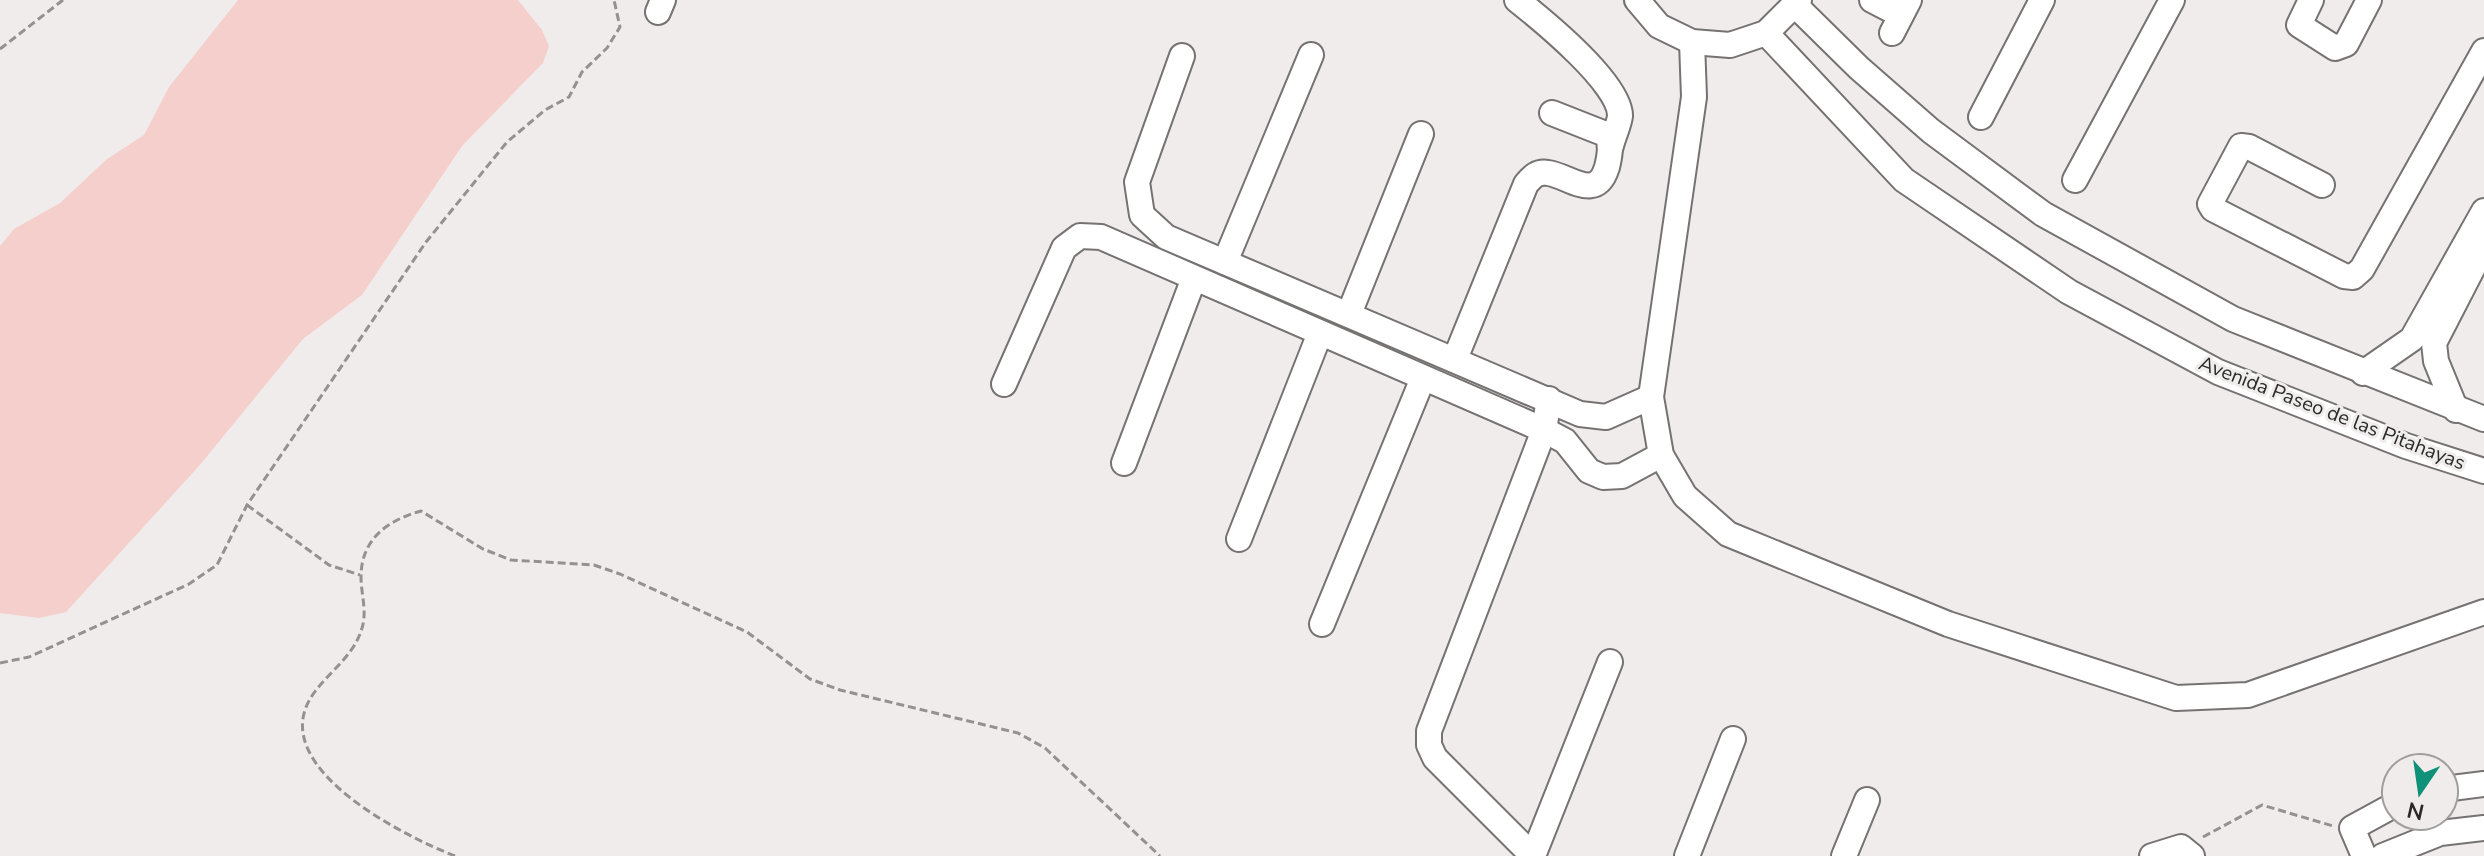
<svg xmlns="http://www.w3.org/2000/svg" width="2484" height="856" font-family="'Nunito Sans',sans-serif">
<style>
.green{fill:#f5cfcb}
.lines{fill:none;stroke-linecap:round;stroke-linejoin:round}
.minor-casing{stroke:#767272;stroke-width:28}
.path{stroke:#939191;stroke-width:3;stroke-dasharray:8 4;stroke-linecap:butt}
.minor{stroke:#fff;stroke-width:24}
.labels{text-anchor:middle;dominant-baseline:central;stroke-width:6;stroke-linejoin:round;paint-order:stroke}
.street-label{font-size:20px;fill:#2a2929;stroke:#f0ecec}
</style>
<rect width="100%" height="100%" fill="#f0ecec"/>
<path class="green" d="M238 0H518L542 30 549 46 543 63 462 146 362 295 303 339 199 466 66 612 39 618 0 613V246L14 229 60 203 107 159 144 135 169 87Z"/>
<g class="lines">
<g class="minor-casing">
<g id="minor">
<path d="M1517 0C1541 19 1621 84 1620 116 1619 125 1613 137 1611 146"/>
<path d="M1637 0 1659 26 1692 42 1730 45 1766 33 1799 0"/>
<path d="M1872 0 1901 15"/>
<path d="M2311 0 2299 25 2335 48 2346 44 2369 0"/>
<path d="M1796 6 1859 68 1931 131 2043 214 2233 319 2484 419"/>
<path d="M658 12 663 0"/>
<path d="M1766 33 1904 180 2069 292 2218 372 2406 446 2484 471"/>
<path d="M1892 33 1909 0"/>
<path d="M1692 42 1694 97 1651 397 1661 455 1685 496 1728 534 1948 624 2176 698 2248 695 2484 612"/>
<path d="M1182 56 1137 182 1142 215 1166 237 1580 414 1606 417 1651 397"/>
<path d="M1981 117 2042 0"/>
<path d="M2075 180 2172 0"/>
<path d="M2322 185 2249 147 2241 146 2210 204 2213 209 2344 276 2353 277 2362 269 2484 51"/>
<path d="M1225 262 1311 55"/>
<path d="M1349 314 1421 134"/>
<path d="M1455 359 1526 184C1532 177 1537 171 1548 173 1570 176 1596 203 1607 167 1610 155 1611 147 1608 135L1552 113"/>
<path d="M2363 373 2412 339 2484 211"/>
<path d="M1004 384 1064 248 1080 236 1101 237 1544 430 1565 441 1589 471 1603 477 1622 476 1661 455"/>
<path d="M1549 399 1544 430 1429 731V745L1435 758 1533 856 1610 662"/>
<path d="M2456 410 2436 361 2434 343 2484 246"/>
<path d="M1124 463 1194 278"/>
<path d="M1239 539 1320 333"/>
<path d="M1322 624 1423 378"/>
<path d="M2444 789 2484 784"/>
<path d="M1687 856 1733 739"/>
<path d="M1844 856 1867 800"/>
<path d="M2152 856 2181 847 2192 856"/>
<path d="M2364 856 2352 828 2396 804"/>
<path d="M2383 856 2440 833 2484 828"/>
</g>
</g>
<g class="path">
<path d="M0 49 63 0"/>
<path d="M247 505 329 565 360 575"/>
<path d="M0 663 29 657 189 584 217 565 247 505 426 242 507 142 545 110 569 97 582 72 607 48 620 27 614 0"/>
<path d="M2203 837 2262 805 2333 826"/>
<path d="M455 856C406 837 269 769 310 699 324 675 352 659 361 631 368 613 361 595 361 577 361 538 389 520 421 511L483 549 511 560 594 565 620 574 747 632 810 679 840 690 1018 733 1045 748 1160 856"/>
</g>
<use href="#minor" class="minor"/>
</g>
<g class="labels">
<g class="street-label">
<text transform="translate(2332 413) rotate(21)">Avenida Paseo de las Pitahayas</text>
</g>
</g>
<g transform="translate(2420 792) rotate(193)"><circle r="38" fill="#f0ecec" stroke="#a19e9e" stroke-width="2"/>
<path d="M0-6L14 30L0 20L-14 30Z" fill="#0f9078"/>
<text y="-12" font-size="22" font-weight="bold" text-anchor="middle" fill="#2a2929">N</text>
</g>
</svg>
